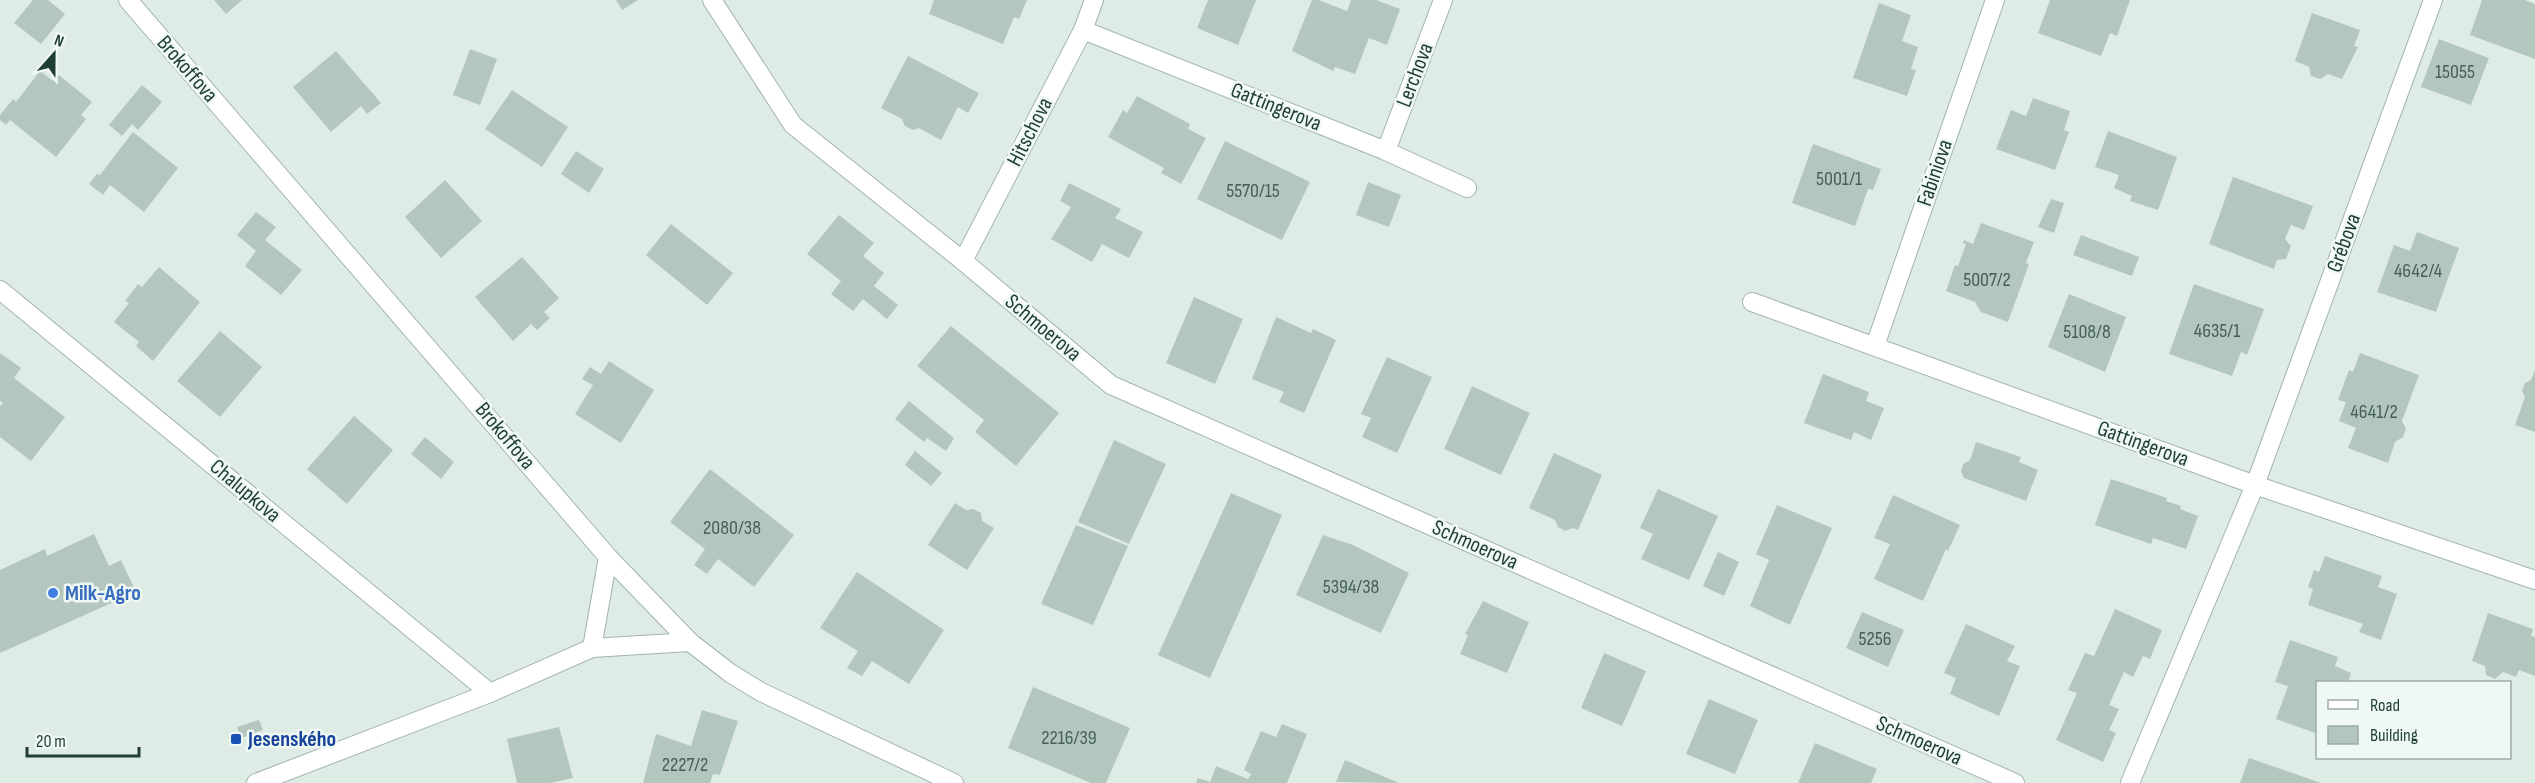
<svg xmlns="http://www.w3.org/2000/svg" width="2535" height="783" font-family="'Sofia Sans Condensed',sans-serif">
<style>
.building{fill:#b4c7bf}
.lines{fill:none;stroke-linecap:round;stroke-linejoin:round}
.street-casing{stroke:#a1b4ad;stroke-width:20}
.street{stroke:#fff;stroke-width:18}
.shop-dot{fill:#3f7fe0;stroke:#f0f8f4;stroke-width:2}
.transit-dot{fill:#1a4fb4;stroke:#f0f8f4;stroke-width:2}
.labels{text-anchor:middle;dominant-baseline:central;stroke-width:5;stroke-linejoin:round;paint-order:stroke}
.number-label{font-size:20px;fill:#446058}
.street-label{font-size:22px;fill:#1e3d35;stroke:#f0f8f4}
.shop-label{font-size:22px;font-weight:bold;fill:#366cbe;stroke:#f0f8f4;text-anchor:start}
.transit-label{font-size:22px;font-weight:bold;fill:#164399;stroke:#f0f8f4;text-anchor:start}
</style>
<rect width="100%" height="100%" fill="#dfece6"/>
<g class="building">
<path d="M33 0H48L65 14 41 44 14 23Z"/>
<path d="M214 0H242L226 14Z"/>
<path d="M616 0H638L622 10Z"/>
<path d="M934 0H1027L1019 19 1014 17 1003 44 929 14Z"/>
<path d="M1208 0H1256L1238 45 1197 28Z"/>
<path d="M1312 0H1319L1347 11 1351 0H1376L1400 9 1387 45 1369 38 1355 74 1335 67 1333 71 1292 51Z"/>
<path d="M2050 0H2130L2117 36 2110 33 2101 56 2038 33Z"/>
<path d="M2482 0H2525L2535 4V59L2470 35Z"/>
<path d="M1879 3 1911 15 1902 41 1918 47 1911 69 1916 70 1907 96 1853 78Z"/>
<path d="M2312 13 2360 30 2354 46 2358 47 2342 79 2328 74 2320 79 2311 76 2309 67 2295 61Z"/>
<path d="M2439 39 2489 58 2471 105 2421 87Z"/>
<path d="M470 49 497 59 480 105 453 95Z"/>
<path d="M336 51 381 103 367 114 361 106 331 132 293 87Z"/>
<path d="M908 56 979 93 968 113 958 107 941 140 919 128 913 130 905 126 902 119 881 108Z"/>
<path d="M40 71 53 81 59 75 92 102 81 115 86 119 56 157 10 120 6 125 0 120V115L13 99 16 102Z"/>
<path d="M142 85 162 102 138 130 132 124 122 136 109 125Z"/>
<path d="M512 90 568 127 542 167 485 129Z"/>
<path d="M1137 96 1190 124 1188 129 1206 138 1181 184 1161 173 1164 168 1108 137 1123 110 1127 113Z"/>
<path d="M2033 98 2070 111 2064 130 2069 132 2055 170 1996 149 2011 110 2026 116Z"/>
<path d="M2108 131 2177 157 2158 210 2130 201 2132 196 2114 188 2119 175 2095 167Z"/>
<path d="M133 132 178 168 144 212 110 185 103 195 89 184 97 174 100 175Z"/>
<path d="M1225 141 1310 182 1282 240 1197 199Z"/>
<path d="M1813 144 1881 169 1873 190 1868 189 1855 226 1792 203Z"/>
<path d="M576 151 604 169 589 193 561 174Z"/>
<path d="M2233 177 2313 206 2304 230 2291 225 2285 239 2291 246 2286 259 2277 260 2274 269 2209 244Z"/>
<path d="M445 180 482 221 441 258 405 217Z"/>
<path d="M1368 182 1401 195 1389 227 1356 215Z"/>
<path d="M1069 183 1121 209 1115 218 1143 232 1129 258 1102 244 1092 262 1051 239 1071 207 1060 201Z"/>
<path d="M2051 199 2064 203 2054 233 2038 227Z"/>
<path d="M256 212 276 227 265 240 302 270 281 295 245 266 256 251 237 235Z"/>
<path d="M839 215 874 243 863 256 884 273 874 286 898 305 887 319 863 299 853 311 831 294 841 281 807 254Z"/>
<path d="M1981 223 2034 242 2026 263 2029 264 2008 322 1981 312 1975 302 1946 291 1955 265 1958 266 1966 244 1963 243 1964 240 1973 244Z"/>
<path d="M671 224 733 273 707 305 646 255Z"/>
<path d="M2417 232 2459 248 2436 312 2377 292 2394 245 2410 251Z"/>
<path d="M2081 235 2139 257 2132 276 2073 255Z"/>
<path d="M522 257 559 298 544 312 550 318 537 330 531 324 513 341 475 297Z"/>
<path d="M159 267 200 302 153 361 136 346 139 342 114 322 129 303 125 301 138 284 142 287Z"/>
<path d="M2194 284 2264 309 2247 355 2241 352 2232 376 2169 354Z"/>
<path d="M2069 294 2126 317 2105 372 2048 347Z"/>
<path d="M1194 297 1243 319 1215 384 1166 363Z"/>
<path d="M1276 317 1311 333 1313 329 1336 340 1304 413 1279 402 1284 392 1252 379Z"/>
<path d="M951 326 1059 413 1016 466 975 432 984 420 917 366Z"/>
<path d="M220 331 262 367 220 417 177 381Z"/>
<path d="M0 353 21 368 14 378 65 417 31 461 0 437V406L3 403 0 401Z"/>
<path d="M2360 353 2419 375 2402 421 2406 429 2403 437 2395 442 2388 463 2348 448 2356 428 2339 421 2346 402 2338 400 2349 370 2353 372Z"/>
<path d="M1387 357 1432 377 1397 453 1362 437 1371 418 1361 414Z"/>
<path d="M609 361 654 390 621 443 575 414 593 385 582 379 590 367 601 374Z"/>
<path d="M2535 370V432L2515 425 2525 397 2522 391 2525 383 2531 380Z"/>
<path d="M1823 374 1869 392 1866 401 1884 408 1871 440 1854 432 1851 440 1804 423Z"/>
<path d="M1472 386 1530 413 1501 475 1444 449Z"/>
<path d="M909 401 954 438 946 451 927 438 924 442 895 419Z"/>
<path d="M354 416 393 450 347 504 307 469Z"/>
<path d="M425 437 454 462 441 479 411 454Z"/>
<path d="M1114 440 1166 464 1129 544 1078 522Z"/>
<path d="M1976 442 2021 457 2019 462 2038 470 2026 501 1964 478 1961 471 1963 464 1970 460Z"/>
<path d="M915 451 942 473 931 486 905 465Z"/>
<path d="M1554 453 1602 475 1578 530 1573 528 1565 531 1558 527 1555 520 1529 508Z"/>
<path d="M710 469 794 535 754 587 718 559 707 574 694 565 705 549 670 522Z"/>
<path d="M2111 479 2167 498 2166 501 2181 506 2180 509 2198 516 2186 549 2153 538 2151 544 2095 525Z"/>
<path d="M1658 489 1718 516 1689 580 1641 559 1653 534 1640 528Z"/>
<path d="M1231 493 1282 515 1210 678 1158 655Z"/>
<path d="M1893 495 1960 525 1948 551 1946 549 1923 601 1874 579 1890 544 1874 538Z"/>
<path d="M955 503 966 510 973 509 981 513 982 521 994 528 967 570 928 545Z"/>
<path d="M1777 505 1832 528 1790 625 1750 606 1769 560 1756 554Z"/>
<path d="M1076 525 1128 546 1093 625 1041 604Z"/>
<path d="M94 534 109 566 121 560 136 592 0 653V570L45 549 47 556Z"/>
<path d="M1323 535 1353 545 1409 573 1381 633 1296 595Z"/>
<path d="M1718 552 1739 562 1724 596 1703 586Z"/>
<path d="M2325 556 2382 576 2378 587 2397 594 2381 640 2359 632 2363 624 2308 605 2313 589 2308 587 2314 570 2319 572Z"/>
<path d="M857 572 944 630 909 684 872 661 862 676 847 668 858 651 820 628Z"/>
<path d="M1483 601 1529 622 1507 673 1460 654 1468 635 1465 634Z"/>
<path d="M2115 609 2162 630 2150 659 2143 656 2133 677 2124 672 2109 705 2119 709 2109 730 2116 733 2103 762 2056 740 2077 693 2068 690 2085 653 2094 656Z"/>
<path d="M1862 612 1904 630 1888 667 1846 648Z"/>
<path d="M2488 613 2533 629 2531 636 2535 637V676L2519 670 2516 677 2503 672 2495 679 2486 675 2485 666 2472 661Z"/>
<path d="M1966 624 2015 646 2007 661 2020 666 1999 716 1950 694 1956 678 1944 673Z"/>
<path d="M2290 640 2338 657 2335 666 2351 673 2348 682H2318V734L2276 719 2288 686 2275 682Z"/>
<path d="M1604 653 1646 671 1622 726 1581 708Z"/>
<path d="M1033 687 1130 728 1106 783H1091L1008 748Z"/>
<path d="M1709 699 1758 720 1735 774 1686 754Z"/>
<path d="M702 710 738 721 720 775 713 774 710 783H643L656 734 691 746Z"/>
<path d="M259 720 263 730 241 738 237 727Z"/>
<path d="M1282 724 1307 734 1287 783H1196L1198 778 1210 782 1216 766 1248 779 1251 774 1244 770 1261 731 1276 737Z"/>
<path d="M559 727 573 778 550 783H517L507 739Z"/>
<path d="M1815 743 1877 769 1871 783H1798Z"/>
<path d="M2249 758 2321 783H2240Z"/>
<path d="M1345 760 1399 783 1336 782Z"/>
</g>
<g class="lines">
<g class="street-casing">
<g id="street">
<path d="M128 0 608 557 690 642 730 673 761 692 954 783"/>
<path d="M712 0 793 125 963 261 1111 385 2015 783"/>
<path d="M1083 30 1386 151 1467 188"/>
<path d="M1386 151 1443 0"/>
<path d="M963 261 1083 30 1094 0"/>
<path d="M0 290 490 693"/>
<path d="M1752 302 2255 485 2535 580"/>
<path d="M1875 346 1995 0"/>
<path d="M592 648 608 557"/>
<path d="M256 783 490 693 592 648 690 642"/>
<path d="M2130 783 2255 485 2433 0"/>
</g>
</g>
<use href="#street" class="street"/>
</g>
<circle class="shop-dot" cx="53" cy="593" r="6"/>
<rect class="transit-dot" x="230" y="733" width="12" height="12" rx="3"/>
<g class="labels">
<g class="number-label">
<text x="2455" y="72">15055</text>
<text x="1839" y="179">5001/1</text>
<text x="1253" y="191">5570/15</text>
<text x="2418" y="271">4642/4</text>
<text x="1987" y="280">5007/2</text>
<text x="2217" y="331">4635/1</text>
<text x="2087" y="332">5108/8</text>
<text x="2374" y="412">4641/2</text>
<text x="732" y="528">2080/38</text>
<text x="1351" y="587">5394/38</text>
<text x="1875" y="639">5256</text>
<text x="1069" y="738">2216/39</text>
<text x="685" y="765">2227/2</text>
</g>
<g class="street-label">
<text transform="translate(187 69) rotate(49)">Brokoffova</text>
<text transform="translate(1415 75) rotate(-69)">Lerchova</text>
<text transform="translate(1276 107) rotate(22)">Gattingerova</text>
<text transform="translate(1030 132) rotate(-63)">Hitschova</text>
<text transform="translate(1935 173) rotate(-71)">Fabiniova</text>
<text transform="translate(2344 243) rotate(-70)">Grébova</text>
<text transform="translate(1043 328) rotate(40)">Schmoerova</text>
<text transform="translate(505 436) rotate(50)">Brokoffova</text>
<text transform="translate(2143 444) rotate(20)">Gattingerova</text>
<text transform="translate(245 491) rotate(40)">Chalupkova</text>
<text transform="translate(1475 545) rotate(24)">Schmoerova</text>
<text transform="translate(1919 741) rotate(24)">Schmoerova</text>
</g>
<g class="shop-label">
<text x="65" y="593">Milk-Agro</text>
</g>
<g class="transit-label">
<text x="248" y="739">Jesenského</text>
</g>
</g>
<rect x="2316" y="681" width="195" height="78" fill="#f0f8f4" stroke="#9cada8" stroke-width="1.5"/>
<rect x="2328" y="700" width="30" height="9" fill="#ffffff" stroke="#9cada8" stroke-width="1.5"/>
<text x="2370" y="711" font-size="18" fill="#1e3d35">Road</text>
<rect x="2328" y="726" width="30" height="18" fill="#b4c7bf" stroke="#9cada8" stroke-width="1.5"/>
<text x="2370" y="741" font-size="18" fill="#1e3d35">Building</text>
<g transform="translate(54 54) rotate(21)" stroke="#f0f8f4" stroke-width="4.5" paint-order="stroke">
<path d="M0-4.5L10 22L0 15L-10 22Z" fill="#1e3d35"/>
<text y="-9" font-size="16" font-weight="bold" text-anchor="middle" fill="#1e3d35">N</text>
</g>
<path d="M27 747v9h112v-9" fill="none" stroke="#1e3d35" stroke-width="3"/>
<text x="36" y="747" font-size="18" fill="#1e3d35" stroke="#f0f8f4" stroke-width="4.5" paint-order="stroke">20 m</text>
</svg>
